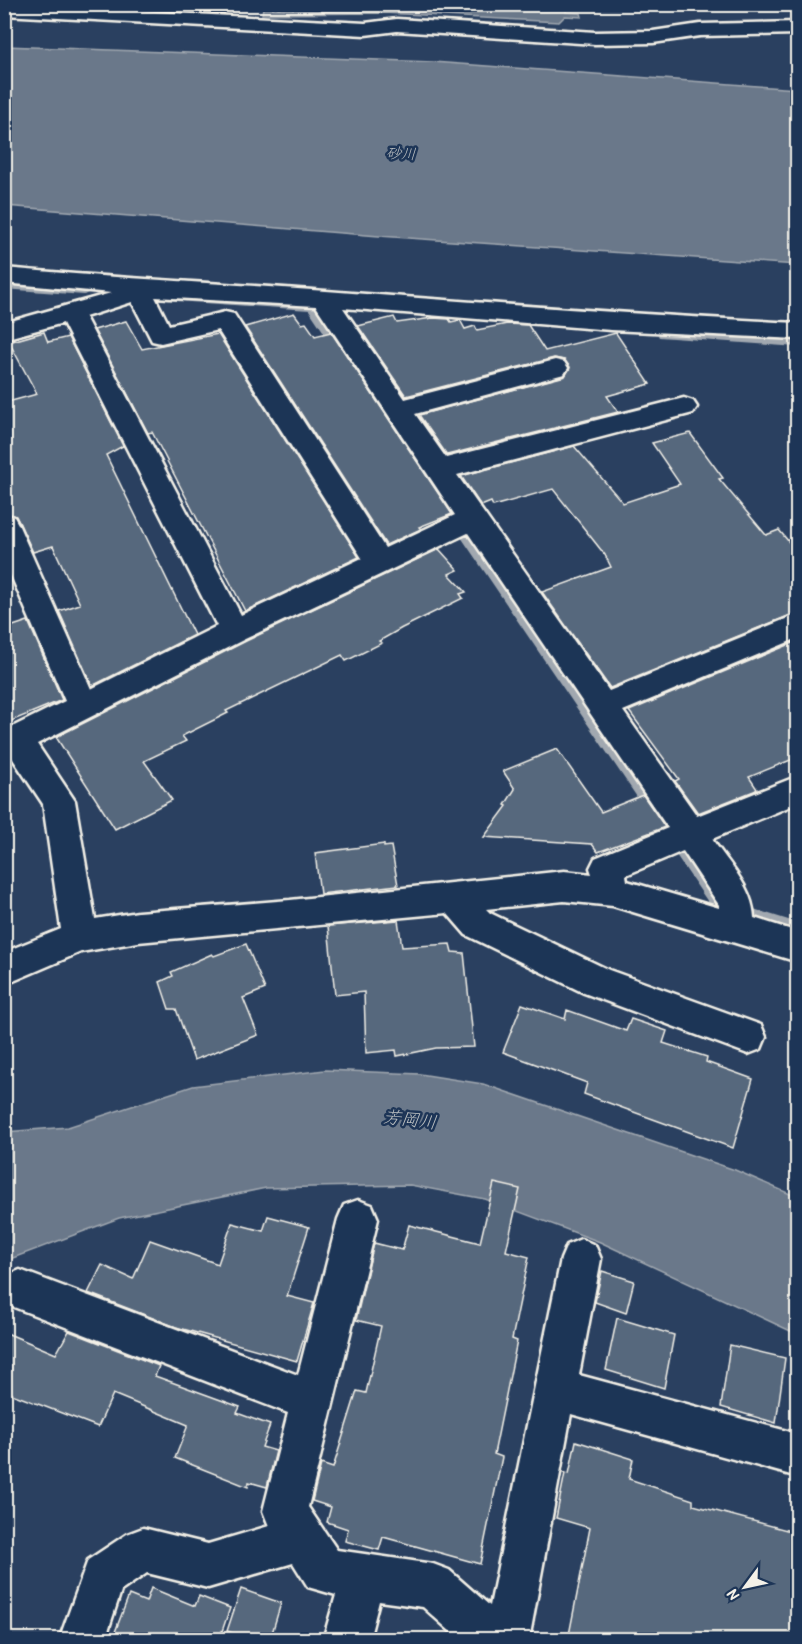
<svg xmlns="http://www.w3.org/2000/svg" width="802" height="1644" font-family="'Patrick Hand','Klee One',sans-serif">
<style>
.water{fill:#6a788a;stroke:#a1a8b0;stroke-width:1.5}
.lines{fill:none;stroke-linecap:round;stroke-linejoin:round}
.stream{fill:#a1a8b0;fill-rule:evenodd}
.building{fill:#56677d;stroke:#f4f1e8;stroke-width:1.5}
.minor-casing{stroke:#f4f1e8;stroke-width:5}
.minor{fill:#1d3557;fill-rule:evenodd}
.labels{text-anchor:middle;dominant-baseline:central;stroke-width:5;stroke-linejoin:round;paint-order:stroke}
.far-water-label{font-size:15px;font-style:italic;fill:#bdc1c2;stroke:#1d3557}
.water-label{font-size:18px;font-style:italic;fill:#bdc1c2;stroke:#1d3557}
</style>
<rect width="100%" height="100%" fill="#2a4060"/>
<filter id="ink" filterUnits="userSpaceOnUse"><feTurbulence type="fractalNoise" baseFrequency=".0167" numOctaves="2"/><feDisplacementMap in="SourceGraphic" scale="12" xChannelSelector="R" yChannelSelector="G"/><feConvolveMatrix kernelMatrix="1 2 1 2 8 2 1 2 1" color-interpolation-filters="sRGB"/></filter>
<g filter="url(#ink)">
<g class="water">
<path d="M396 5H575L566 6V12L581 13 582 17 565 16 559 22 384 13 262 14 263 8 328 11Z"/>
<path d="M5 46 433 62 797 89V265L379 236 5 206Z"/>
<path d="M325 1070 420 1074 483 1084 735 1170 797 1197V1334L600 1242 485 1199 410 1185 266 1188 119 1218 5 1261V1132L68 1127 193 1086Z"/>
</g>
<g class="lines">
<g class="stream">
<path d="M143 4 231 7 234 9 231 11Z"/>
<path d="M4 285 84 291 88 293 84 295 4 289Z"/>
<path d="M158 296 314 306 340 344 336 347 333 346 309 310 161 300H158Z"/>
<path d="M662 332 798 341V347L659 337 658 335Z"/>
<path d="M443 501 446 502 718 898 798 923V933L710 905 440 506V502Z"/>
</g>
</g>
<g class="building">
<path d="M294 313 302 324 306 323 315 336 331 332 452 514 419 527 421 529 386 545 245 327Z"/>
<path d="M394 317 397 323 433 318 449 319 451 322 460 320 465 329 475 326 477 330 507 324 528 325 545 351 616 333 650 384 607 396 618 412 447 455 419 415 565 376 570 367 564 360 554 358 406 396 358 326Z"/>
<path d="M126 321 142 349 218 334 359 557 245 611 152 432 148 433 94 330Z"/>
<path d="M44 332 48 342 68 337 123 446 106 455 194 635 92 686 59 611 80 604 53 546 33 552 16 516 4 512V403L37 394 9 342Z"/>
<path d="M690 433 723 478 719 479 766 535 779 530 798 553V612L610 688 542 592 611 567 605 555 553 489 493 506 491 502 481 506 461 476 574 446 623 503 680 484 652 443Z"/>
<path d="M439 549 458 570 449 574 466 592 460 594 463 598 402 628 379 641 382 643 346 661 342 655 226 711 228 713 182 736 186 741 144 761 172 800 115 829 56 737 246 641Z"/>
<path d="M28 621 62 700 4 724V629Z"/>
<path d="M798 641V757L749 777 757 789 754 791 698 813 675 781 679 779 629 711Z"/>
<path d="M557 749 601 812 643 795 665 827 598 852 592 844 484 837 507 806 505 805 515 789 503 771Z"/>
<path d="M384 844V847L391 846 398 885 320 894 315 853Z"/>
<path d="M398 920 402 947 450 944 452 952 464 953 474 1047 436 1048 397 1056 396 1050 366 1053 364 992 335 995 328 926Z"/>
<path d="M246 944 265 989 243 998 258 1035 194 1060 176 1009H169L160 982 173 976 171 972 212 954 214 956Z"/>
<path d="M522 1004 565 1019 567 1010 626 1031 631 1019 667 1031 663 1043 707 1057 706 1062 753 1079 733 1148 584 1094 587 1083 503 1052Z"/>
<path d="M494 1183 520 1189 506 1251 529 1257 512 1339 517 1341 494 1454 502 1457 480 1564 383 1537 379 1550 345 1541 348 1529 327 1522 331 1507 312 1501 321 1464 333 1468 357 1391 366 1393 381 1326 356 1320 374 1243 402 1250 409 1225 480 1243Z"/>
<path d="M268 1216 309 1227 287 1296 314 1303 297 1361 176 1327 88 1293 102 1265 133 1279 150 1240 218 1264 232 1223 263 1231Z"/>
<path d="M602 1271 634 1281 626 1313 595 1302Z"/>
<path d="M617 1318 674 1335 664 1388 606 1370Z"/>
<path d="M69 1331 159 1366 155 1376 240 1407 237 1413 270 1425 262 1447 276 1451 267 1487 249 1482 248 1487 175 1458 188 1425 113 1394 98 1427 4 1391V1332L56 1354Z"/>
<path d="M730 1345 785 1358 776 1423 721 1407Z"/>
<path d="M576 1441 633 1459 629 1479 693 1500V1505L798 1533V1640H568L590 1528 556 1518 565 1473 569 1474Z"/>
<path d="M151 1588 195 1606 199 1596 230 1608 219 1640H112L129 1595 146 1602Z"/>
<path d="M241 1589 281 1603 270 1640H252L227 1631Z"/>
</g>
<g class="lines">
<g class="minor-casing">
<g id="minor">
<path d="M4 4 365 23 397 19 595 32 653 31 700 24 798 22V34L700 36 653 43 595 44 397 31 365 35 4 15Z"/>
<path d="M4 268C112 278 219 283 326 291 483 303 640 315 798 323V339L611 330 343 308 405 399 555 360 564 362 568 368 564 374 415 414 446 458 684 398 693 401 697 407 693 413 457 475 609 691 798 614V638L623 711 697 816 798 776V803L712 839C729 864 753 888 754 918L798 932V962L613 906 564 901 486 909 490 913 609 970 761 1025 766 1037 761 1049 748 1054 584 993 466 935 447 913 138 942 81 952 4 985V952L61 929 43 804 11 756 4 759V731L65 701 4 559V514L14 517 18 524 91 689 217 626 63 323 4 339V323L111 293 4 283ZM155 297 316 306 455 515 385 548 234 314 225 312 169 325ZM132 302 152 341 161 343 218 330 362 558 241 615 85 317ZM468 533 668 828 595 858 590 868 592 874 564 871 290 900 138 912 95 919 75 801 37 744 245 639ZM683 851 719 905V908L627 881 626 875Z"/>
<path d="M358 1200 372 1205 378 1219 308 1507 337 1550 433 1564 449 1570 490 1606 561 1259 567 1245 581 1239 595 1245 601 1259 579 1375 798 1434V1477L571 1414 529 1640H460L423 1607 379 1601 369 1640H323L336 1595 308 1587 293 1563 208 1588 147 1573 121 1591 105 1640H59L88 1560 127 1534 143 1528 208 1544 269 1526 263 1511 288 1413 6 1304V1276L20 1270 298 1375 338 1219 344 1205Z"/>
</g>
</g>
<use href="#minor" class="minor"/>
</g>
</g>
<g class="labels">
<g class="far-water-label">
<text transform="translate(401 153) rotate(3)">砂川</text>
</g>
<g class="water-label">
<text transform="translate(410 1119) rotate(7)">芳岡川</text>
</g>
</g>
<rect width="802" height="1644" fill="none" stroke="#1d3557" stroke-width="24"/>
<rect x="12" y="12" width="778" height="1620" fill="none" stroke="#f4f1e8" stroke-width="2" filter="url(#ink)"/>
<g transform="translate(745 1587) rotate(237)" stroke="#1d3557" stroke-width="4.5" paint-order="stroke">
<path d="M0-4.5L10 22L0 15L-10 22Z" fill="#f4f1e8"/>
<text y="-9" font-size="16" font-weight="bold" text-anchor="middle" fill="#f4f1e8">N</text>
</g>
</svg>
